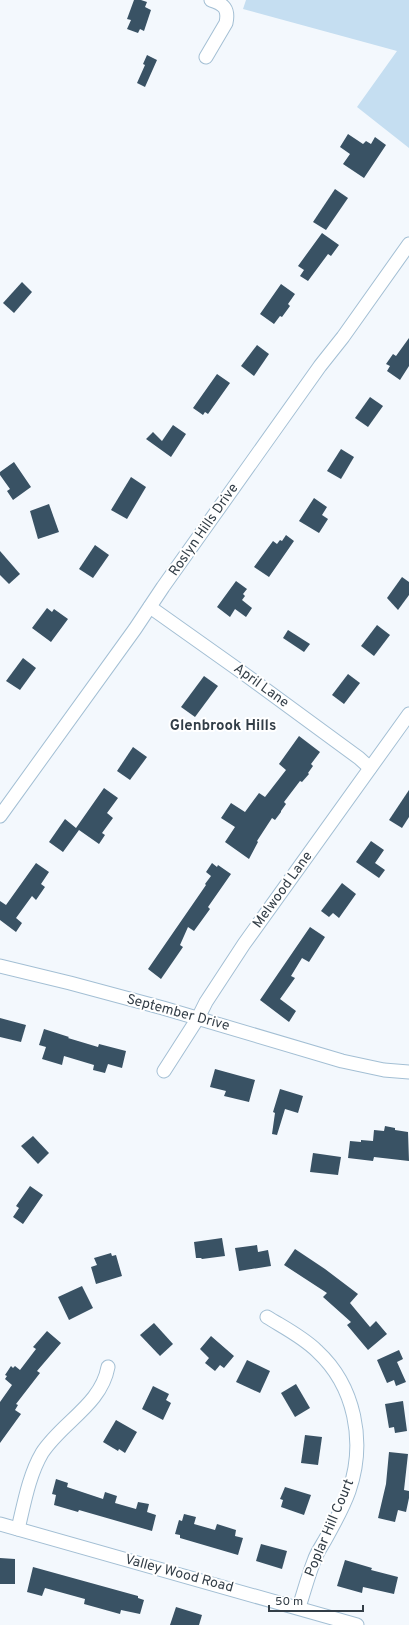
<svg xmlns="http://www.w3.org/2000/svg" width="409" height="1625" font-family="Overpass,sans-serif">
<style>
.green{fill:#c5def1}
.building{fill:#395264}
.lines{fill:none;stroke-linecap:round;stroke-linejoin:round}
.minor-casing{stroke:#a3bfd4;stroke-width:15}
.minor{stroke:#fff;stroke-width:13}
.labels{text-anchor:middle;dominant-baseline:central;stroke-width:4;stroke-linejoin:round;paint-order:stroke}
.street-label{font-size:14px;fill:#333e47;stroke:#fff}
.neighbourhood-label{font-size:15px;font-weight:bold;fill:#333e47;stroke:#fff}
</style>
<rect width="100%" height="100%" fill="#f3f8fd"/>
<path class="green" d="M246 0H409V148L357 107 397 51 243 9Z"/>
<g class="building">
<path d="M134 0H141L147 2 145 7 151 10 144 31 140 29 138 33 127 29 131 20 127 19Z"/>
<path d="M147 55 157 60 145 87 137 83 145 65 143 64Z"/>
<path d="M348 134 363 144 366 141 371 144 375 137 386 145 364 178 343 164 350 154 340 147Z"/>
<path d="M335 189 348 198 326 230 313 222Z"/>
<path d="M322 233 339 245 331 256 328 254 308 281 300 276 304 270 298 266Z"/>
<path d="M22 282 32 292 14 313 3 303Z"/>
<path d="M281 284 295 294 288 304 290 306 282 317 280 316 274 324 260 314Z"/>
<path d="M409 338V366L400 380 387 371 390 366 386 364 393 354 396 356Z"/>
<path d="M257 345 269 354 254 376 241 366Z"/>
<path d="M217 374 230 383 208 414 205 412 203 415 193 408Z"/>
<path d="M370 397 383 406 368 427 355 418Z"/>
<path d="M173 425 186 434 171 457 146 439 153 432 162 441Z"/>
<path d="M341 449 354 457 341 479 327 471Z"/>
<path d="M14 462 31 487 13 500 7 491 10 489 0 475V472Z"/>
<path d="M131 477 146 487 127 519 111 510Z"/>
<path d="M314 498 327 507 322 515 328 519 319 533 299 521Z"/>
<path d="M49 504 59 532 38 539 30 511Z"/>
<path d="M286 535 294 541 269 577 254 567 273 541 277 544 280 540 282 541Z"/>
<path d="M95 545 109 555 93 578 79 569Z"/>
<path d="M0 551 20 574 9 584 0 575Z"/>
<path d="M402 577 409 582V595L398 610 387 598Z"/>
<path d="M236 581 247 589 243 594 245 596 242 600 252 608 246 617 235 609 230 617 217 607Z"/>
<path d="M47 608 52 612 54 609 68 619 51 642 32 628Z"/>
<path d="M377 625 390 635 374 656 361 646Z"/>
<path d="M288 630 310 644 304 652 283 638Z"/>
<path d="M23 658 36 668 20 690 6 681Z"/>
<path d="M348 674 360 683 344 704 332 695Z"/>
<path d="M204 676 218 686 195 717 181 707Z"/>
<path d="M299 736 320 752 311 764 313 766 308 773 309 774 302 782 300 781 284 802 286 804 281 811V812L275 820 272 818 257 841 258 842 249 859 225 842 235 827 221 818 231 803 245 812 259 793 265 797 286 770 279 764Z"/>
<path d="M133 747 147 757 130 780 117 771Z"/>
<path d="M104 788 118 798 107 813 113 818 102 833 105 835 99 844 79 830 63 852 49 842 65 819 76 828Z"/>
<path d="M409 790V817L402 828 389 820Z"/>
<path d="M371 841 384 850 375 863 385 870 379 878 356 862Z"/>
<path d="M36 863 49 872 41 884 45 887 36 900 32 896 16 918 22 923 16 932 0 920V901L6 905Z"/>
<path d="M212 863 217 867 218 865 231 874 208 907 210 909 194 931 188 927 180 945 183 947 161 979 148 969 206 885 205 884 211 876 206 872Z"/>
<path d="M342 883 356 894 339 918 333 913 329 917 321 911Z"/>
<path d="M310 927 325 937 309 962 302 958 291 976 295 978 280 999 296 1011 289 1022 260 1000Z"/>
<path d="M0 1018 26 1025 21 1042 0 1037Z"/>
<path d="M44 1029 69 1037 68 1038 98 1047 99 1044 126 1051 122 1068 108 1064 105 1073 93 1070 94 1065 64 1056 62 1065 42 1059 46 1047 39 1045Z"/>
<path d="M215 1069 255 1080 249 1102 224 1096 226 1091 210 1087Z"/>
<path d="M280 1089 303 1096 298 1113 285 1109 277 1135 272 1134 275 1113 273 1112Z"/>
<path d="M385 1126 395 1128V1130L408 1132 409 1161 374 1157 373 1161 348 1158 350 1141 361 1142V1140L373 1141 374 1130 384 1131Z"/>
<path d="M33 1136 49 1153 38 1164 21 1146Z"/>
<path d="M313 1153 341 1157 338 1175 310 1172Z"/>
<path d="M30 1186 43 1195 23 1224 13 1217 19 1208 16 1206Z"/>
<path d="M222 1238 225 1256 202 1259 201 1258H196L194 1242Z"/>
<path d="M257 1245 258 1252 268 1250 271 1266 239 1271 235 1248Z"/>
<path d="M295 1249 325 1269 358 1294 350 1303 370 1327 376 1321 387 1334 368 1350 347 1325 351 1322 323 1297 327 1293 284 1265Z"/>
<path d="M111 1253 112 1256 116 1255 122 1276 96 1284 91 1267 97 1265 94 1258Z"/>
<path d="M82 1286 93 1308 69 1320 58 1297Z"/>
<path d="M154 1323 173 1344 160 1356 140 1335Z"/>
<path d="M47 1331 61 1343 37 1371 40 1373 16 1404 18 1405 15 1410 21 1414 0 1443V1402L12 1385 5 1379 7 1376 5 1375 11 1366 13 1368 15 1366 20 1370 36 1349 33 1347Z"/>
<path d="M211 1336 234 1356 224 1368 220 1365 215 1371 205 1363 209 1358 200 1349Z"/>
<path d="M399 1350 403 1359 397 1362 406 1382 396 1386 394 1380 387 1383 377 1360Z"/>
<path d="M247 1360 270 1371 260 1393 236 1382Z"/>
<path d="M296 1384 310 1408 295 1417 281 1393Z"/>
<path d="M153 1386 169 1394 166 1400 171 1403 163 1420 142 1409Z"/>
<path d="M403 1401 407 1431 395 1433 394 1427 389 1428 385 1404Z"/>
<path d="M116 1420 137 1432 125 1453 119 1449 118 1451 103 1442Z"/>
<path d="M305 1435 322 1437 318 1465 301 1463Z"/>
<path d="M389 1452 408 1454 404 1490 409 1491V1498L406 1512 398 1510 395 1522 378 1518 386 1484Z"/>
<path d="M56 1479 68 1483 67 1487 103 1499 105 1492 117 1496 115 1503 136 1509 138 1502 149 1504 147 1512 156 1515 152 1531 79 1510 78 1512 54 1505 56 1495 52 1494Z"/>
<path d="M285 1487 311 1495 304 1515 281 1507 283 1500 280 1499Z"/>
<path d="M184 1514 196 1517 194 1524 215 1530 217 1524 236 1530 235 1536 243 1538 238 1555 180 1538V1535L175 1534 179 1520 182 1521Z"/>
<path d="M261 1544 287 1551 282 1569 256 1561Z"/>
<path d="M0 1558 15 1559V1584H0Z"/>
<path d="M345 1560 372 1568 371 1570 398 1577 394 1594 363 1587 362 1593 337 1586Z"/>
<path d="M33 1567 138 1596V1598L144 1600 140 1614 121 1610 120 1614 84 1604 85 1599 45 1588 42 1596 27 1592Z"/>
<path d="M176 1607 202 1615 199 1625H170Z"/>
</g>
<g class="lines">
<g class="minor-casing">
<g id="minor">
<path d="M206 57 226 23C229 9 224 4 211 0"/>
<path d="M150 607 243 673 359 758 370 768"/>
<path d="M0 816 135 629 163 587 320 366 343 337 409 244"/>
<path d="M0 966 70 983 163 1008 342 1061 384 1070 409 1072"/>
<path d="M164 1071 198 1018 206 1002 244 944 409 714"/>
<path d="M267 1317C283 1327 303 1337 317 1351 355 1386 366 1442 349 1491 343 1508 334 1524 325 1540 321 1547 316 1554 314 1561 308 1576 304 1592 299 1607"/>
<path d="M0 1524 357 1625"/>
<path d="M18 1529C24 1504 29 1475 42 1453 62 1422 101 1405 108 1367"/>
</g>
</g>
<use href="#minor" class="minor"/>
</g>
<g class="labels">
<g class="street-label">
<text transform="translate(204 530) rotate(-55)">Roslyn Hills Drive</text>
<text transform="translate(261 686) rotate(36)">April Lane</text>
<text transform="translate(283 890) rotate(-54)">Melwood Lane</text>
<text transform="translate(178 1013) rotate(15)">September Drive</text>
<text transform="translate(330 1528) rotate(-67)">Poplar Hill Court</text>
<text transform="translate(179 1574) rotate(15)">Valley Wood Road</text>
</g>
<g class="neighbourhood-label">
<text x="223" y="726">Glenbrook Hills</text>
</g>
</g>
<path d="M269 1605v6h94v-6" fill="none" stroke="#333e47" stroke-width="2"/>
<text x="275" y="1605" font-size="12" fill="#333e47" stroke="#ffffff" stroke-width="3" paint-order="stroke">50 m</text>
</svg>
